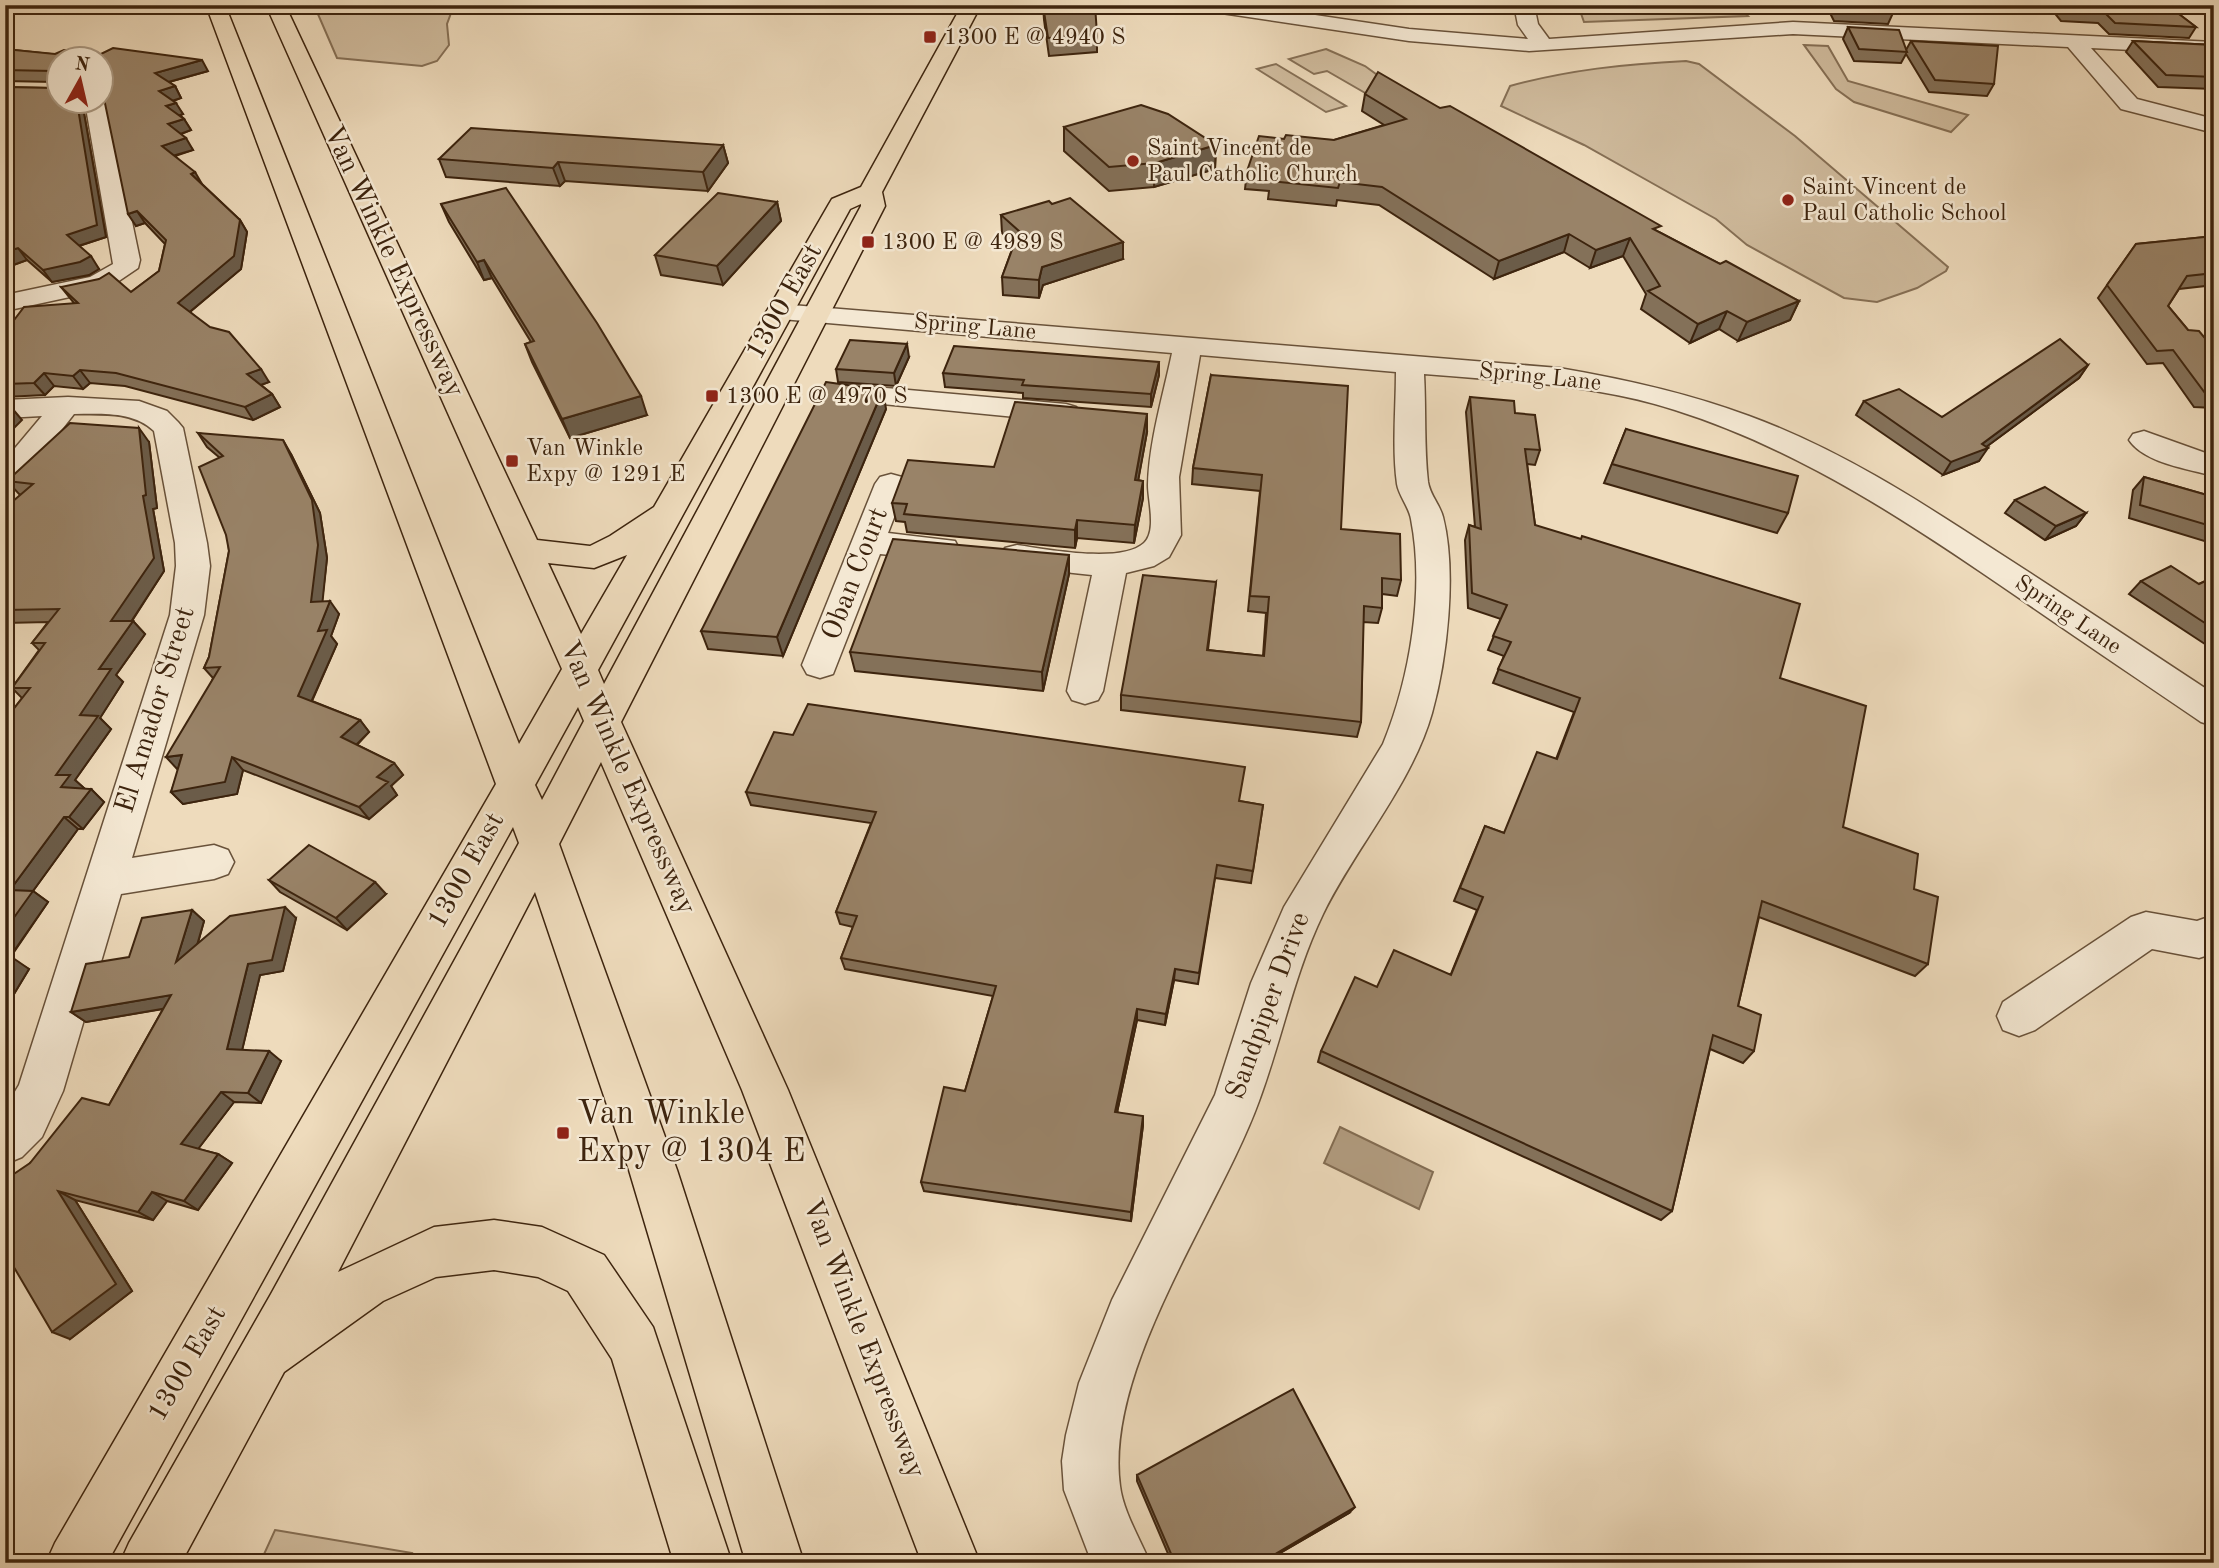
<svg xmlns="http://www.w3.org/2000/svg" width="2219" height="1568" font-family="'Old Standard TT',serif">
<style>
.green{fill:#d0bc9e;stroke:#867056;stroke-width:2}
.water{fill:#b29d81;stroke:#836d53;stroke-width:2}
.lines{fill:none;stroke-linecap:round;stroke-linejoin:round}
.minor-casing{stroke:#69523a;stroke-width:3}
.major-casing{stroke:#3d240e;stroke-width:3}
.minor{fill:#f4e8d3;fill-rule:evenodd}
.major{fill:#eedbbc;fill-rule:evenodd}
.wall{fill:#847159;stroke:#3d240e;stroke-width:2}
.shaded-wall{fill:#6b5c49;stroke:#3d240e;stroke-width:2}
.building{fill:#998368;stroke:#3d240e;stroke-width:2}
.poi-dot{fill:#8f2418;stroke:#f4e8d3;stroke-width:2.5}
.labels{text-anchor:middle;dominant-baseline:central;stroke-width:5;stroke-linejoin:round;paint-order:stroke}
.far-poi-label{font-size:23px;fill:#3d240e;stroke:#f4e8d3;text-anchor:start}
.far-street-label{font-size:23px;fill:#3d240e;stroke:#f4e8d3}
.street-label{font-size:28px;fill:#3d240e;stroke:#f4e8d3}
.near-poi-label{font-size:33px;fill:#3d240e;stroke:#f4e8d3;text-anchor:start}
</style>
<rect width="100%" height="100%" fill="#eedbbc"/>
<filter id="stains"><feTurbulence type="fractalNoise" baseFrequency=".00286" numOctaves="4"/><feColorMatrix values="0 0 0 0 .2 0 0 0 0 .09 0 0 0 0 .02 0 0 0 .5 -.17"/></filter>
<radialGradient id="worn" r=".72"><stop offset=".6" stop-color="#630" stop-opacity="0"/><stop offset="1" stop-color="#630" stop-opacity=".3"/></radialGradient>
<g class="green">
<path d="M314 5H454L447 24 449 45 437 61 422 66 337 58Z"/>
<path d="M1578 5H1737L1748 16 1584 22Z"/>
<path d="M1804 45 1828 46 1848 81 1968 115 1951 132 1854 102 1836 89Z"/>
<path d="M1326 49 1365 66 1380 77 1367 94 1327 71 1314 74 1289 59Z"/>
<path d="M1686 61 1699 64 1795 136 1948 267 1946 271 1917 288 1877 302 1844 298 1747 245 1716 219 1643 178 1584 145 1501 106 1510 86C1568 70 1625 64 1686 61Z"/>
<path d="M1276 64 1346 106 1326 112 1257 69Z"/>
<path d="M275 1530 412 1553 408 1563H260Z"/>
</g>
<path class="water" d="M1340 1127 1433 1172 1419 1209 1324 1163Z"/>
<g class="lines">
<g class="minor-casing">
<g id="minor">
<path d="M1199 5H1248L1409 29 1528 39 1518 25 1514 5H1534L1538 24 1549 39 1793 22 2214 42V54L2091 48 2137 99 2214 119V133L2121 109 2068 47 1793 34 1529 51 1409 41 1208 11Z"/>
<path d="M2202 5H2214V16L2203 11Z"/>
<path d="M102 97 107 102 140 260 138 268 107 289 5 311V295L90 277 113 264 85 102H102Z"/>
<path d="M779 304 1559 368C1624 379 1687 393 1749 416 1837 448 1918 500 1996 551 2069 598 2141 646 2214 694V726L2201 722C2141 681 2081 641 2022 600 1913 525 1802 450 1675 410 1594 384 1508 381 1424 374 1426 410 1424 447 1428 482 1430 495 1440 505 1443 517 1457 572 1447 660 1432 713 1412 784 1355 848 1323 914 1294 974 1282 1039 1259 1101 1219 1211 1104 1368 1120 1486 1123 1511 1140 1539 1150 1563H1092L1064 1490 1062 1461 1066 1435 1079 1383 1112 1300 1215 1095 1251 983 1284 907 1383 744C1410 678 1425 590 1411 519 1409 507 1399 496 1397 484 1392 448 1396 408 1396 372L1200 355 1179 477 1181 535 1169 557 1154 566 1126 573 1103 691 1098 700 1085 704 1072 700 1067 691 1092 575 1017 567 1005 564 1001 556 1005 548 1017 545C1046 549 1121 564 1144 543 1157 531 1148 501 1148 485 1149 442 1163 396 1172 353L770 318 766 312 770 306Z"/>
<path d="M841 384 1066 404 1076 407 1081 413 1076 419 1066 422 831 399 827 393 831 387Z"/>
<path d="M68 397 139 401 167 411 178 422 183 428 207 543 210 566 204 615 132 858 214 845 228 850 234 862 228 874 214 879 121 894 63 1091 42 1137 22 1157 5 1164V1108L19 1085 170 615 176 566 175 543 154 431C133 411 101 414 74 414L16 488 5 491V460L42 416 5 418V400Z"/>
<path d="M2144 431 2214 456V476C2189 469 2144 463 2129 440L2133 434Z"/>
<path d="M891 474 902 477 907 484 888 533 955 541 959 549 955 557 943 560 880 554 833 674 820 678 807 674 802 665 875 484 880 477Z"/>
<path d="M2146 912 2197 921 2214 915V953L2199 958 2152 949 2035 1030 2019 1036 2003 1030 1997 1016 2003 1002 2131 917Z"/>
</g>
</g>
<g class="major-casing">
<path id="major" d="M206 5H225L519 744 562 669 266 5H285L537 540 590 546 610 536 654 507 829 204 832 199 861 187 962 5H981L882 192 885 206 621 722 788 1090 980 1563H922L742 1090 601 762 559 844 677 1170 804 1563H746L629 1170 535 892 338 1272 434 1227 494 1220 542 1227 604 1255 653 1327 732 1563H674L612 1359 568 1291 538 1277 494 1270 436 1277 383 1301 284 1372 181 1563H120L129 1543 271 1294 519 843 513 827 107 1563H46L55 1543 496 784ZM861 204V206L604 684 598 670 850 209ZM627 555 581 634 548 563 594 568ZM578 707 584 721 542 800 535 785Z"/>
</g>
<use href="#minor" class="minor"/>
<use href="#major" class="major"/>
</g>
<g class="wall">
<path d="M1043 5 1097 34V52L1049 56 1044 20Z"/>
<path d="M1364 5H1386L1374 10Z"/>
<path d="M1826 5H1890L1893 13 1888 24 1834 21Z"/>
<path d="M2048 5H2167L2196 27 2189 38 2109 34 2098 23 2061 21Z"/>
<path d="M1848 27 1906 50 1911 41 1994 84 1987 96 1929 92 1906 54 1901 63 1854 61 1843 39Z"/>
<path d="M2133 41 2214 45V89L2158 87 2126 52Z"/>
<path d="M5 49 208 71 169 82 175 86 181 98 173 101 183 114 180 115 184 119 191 130 181 134 193 150 175 156 202 184 240 220 247 232 241 269 190 312 269 382 261 385 272 394 280 407 253 420 125 386 90 383 83 389 54 386 45 395 5 397V332L74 303 61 287 131 292 159 271 165 244 145 223 136 226 104 96 102 94V95V60L60 102H83H82L106 237 79 246 99 269 89 275 52 282 27 260 5 268V87L53 88 54 82 5 81Z"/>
<path d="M1365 94 1440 108 1659 232 1720 264 1799 301 1790 320 1738 341 1719 329 1690 343 1641 309 1646 294 1623 256 1590 268 1564 252 1494 279 1379 205 1337 200 1336 206 1268 199 1269 191 1245 189 1247 171 1284 139 1334 140 1384 125 1362 111Z"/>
<path d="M1064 127 1216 145 1215 169 1154 187 1109 191 1064 151Z"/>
<path d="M723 145 728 163 708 191 565 181 560 186 446 177 439 159Z"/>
<path d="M777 202 781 221 723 285 661 275 655 255Z"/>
<path d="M441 204 647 415 570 438 532 362 525 344 531 342 492 278 484 280 449 222Z"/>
<path d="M1052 204 1123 259 1043 285 1039 298 1003 295 1002 277 1014 244 1002 233 1001 215Z"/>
<path d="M2214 236V285L2179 289 2168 306 2188 330 2214 349V408L2194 407 2163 363 2147 364 2098 298 2136 244Z"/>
<path d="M909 357 896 386 838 382 836 369Z"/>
<path d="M1159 362V375L1151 407 1023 398V393L945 387 943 373Z"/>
<path d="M2088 365 2079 378 1986 447 1979 461 1943 475 1856 415 1864 401 1942 417Z"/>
<path d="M1211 375 1341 529 1401 580 1397 596 1382 594V608L1378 623 1363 622 1361 722 1357 737 1121 710V695L1216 582 1208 650 1263 656 1266 613 1248 611 1260 491 1192 484 1193 468Z"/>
<path d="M1470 397 1515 413 1540 450 1535 465 1527 464 1535 525 1780 678 1843 827 1914 889 1928 964 1915 976 1759 917 1738 1006 1754 1051 1743 1063 1710 1049 1672 1211 1661 1220 1318 1062 1321 1051 1377 987 1451 974 1477 910 1454 901 1485 826 1504 833 1556 759 1574 712 1493 683 1504 656 1488 650 1501 619 1468 608 1465 540 1469 525 1475 527 1466 412Z"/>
<path d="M886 409 783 656 708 649 701 631Z"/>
<path d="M1626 429 1788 513 1777 533 1604 483Z"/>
<path d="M1147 432 1138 480 1143 481V498L1134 543 1077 538 1075 548 907 532 905 522 896 521 892 503 994 467Z"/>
<path d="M198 433 291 454 320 513 327 558 322 601 339 614 331 636 337 644 312 701 360 720 369 732 357 745 394 763 403 775 391 786 397 795 369 819 243 770 237 794 183 804 171 792 213 678 204 668 209 657 229 551 220 458 207 447Z"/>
<path d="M149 442 157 508 153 509 164 571 132 621H133L145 634 116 675 123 682 100 718 111 729 75 780 84 788 83 789H91L104 802 83 829H78L33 891 48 902 10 958 29 969 5 1009V720L22 698 12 688 39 650 32 643 48 622 5 623V508L21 495 19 494 7 481Z"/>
<path d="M2144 477 2214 497V544L2129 518 2133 490Z"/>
<path d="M2015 500 2086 513 2076 526 2045 540 2005 513Z"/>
<path d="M1069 574 1043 691 855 671 850 652Z"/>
<path d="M2214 577V650L2129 594 2141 581 2199 584Z"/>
<path d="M746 792 1240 801 1263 805 1251 883 1215 878 1198 984 1174 980 1165 1025 1137 1020 1117 1112 1143 1125 1131 1221 924 1191 921 1182 965 1091 993 996 845 969 841 958 853 927 840 924 836 912 871 823 751 805Z"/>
<path d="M269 880 386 894 347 930 280 892Z"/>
<path d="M192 910 204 921 198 943 296 918 283 971 260 975 242 1050 281 1061 261 1103 234 1102 198 1149 218 1154 232 1163 198 1210 167 1201 153 1220 75 1200 132 1291 70 1339 30 1163 109 1105 163 1009 86 1022 71 1012Z"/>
<path d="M1137 1475 1349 1513 1263 1563H1172L1137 1481Z"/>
</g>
<g class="shaded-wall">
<path d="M1375 5H1386L1374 10Z"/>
<path d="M202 60 208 71 161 84 155 73Z"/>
<path d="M175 86 181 98 166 103 159 91Z"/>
<path d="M77 102H83H82L106 237 75 247 67 235Z"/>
<path d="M176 103 183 114 173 118 166 106Z"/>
<path d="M184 119 191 130 175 136 168 124Z"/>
<path d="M186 138 193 150 169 157 162 146Z"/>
<path d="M723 145 728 163 708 191 703 172Z"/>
<path d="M1216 145 1215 169 1154 187 1155 163Z"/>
<path d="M558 162 565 181 560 186 553 168Z"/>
<path d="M195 172 202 184 191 174Z"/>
<path d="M777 202 781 221 723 285 717 266Z"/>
<path d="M137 211 145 223 136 226 128 214Z"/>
<path d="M240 220 247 232 241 269 186 315 178 303Z"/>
<path d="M1569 234 1564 252 1494 279 1499 261Z"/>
<path d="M1630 238 1623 256 1590 268 1596 250Z"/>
<path d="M1123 242V259L1043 285 1039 298V280L1042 267Z"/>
<path d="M18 248 27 260 5 268V252Z"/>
<path d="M91 256 99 269 89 275 52 282 43 270Z"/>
<path d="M484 260 492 278 484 280 477 262Z"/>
<path d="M1799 301 1790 320 1738 341 1747 322Z"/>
<path d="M1727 311 1719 329 1690 343 1698 324Z"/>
<path d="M907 344 909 357 896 386 894 373Z"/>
<path d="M1159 362V375L1151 407V394Z"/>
<path d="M2088 365 2079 378 1982 450 1988 448 1979 461 1943 475 1951 462 1982 444Z"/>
<path d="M261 369 269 382 255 387 247 374Z"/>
<path d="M80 370 90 383 83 389 73 376Z"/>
<path d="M44 373 54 386 45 395 34 383Z"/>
<path d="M883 390 886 409 783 656 777 637Z"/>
<path d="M272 394 280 407 253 420 245 407Z"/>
<path d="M641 396 647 415 570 438 562 419Z"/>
<path d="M11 407 22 420 5 437V413Z"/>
<path d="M1147 414V432L1135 498V480Z"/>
<path d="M139 428 149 442 157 508 153 509 164 571 123 634 111 621 143 496Z"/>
<path d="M283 440 291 454 320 513 327 558 321 616 311 602Z"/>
<path d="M1143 481V498L1134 543 1135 525Z"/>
<path d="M2086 513 2076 526 2045 540 2056 526Z"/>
<path d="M1077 520V538L1075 548V530Z"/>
<path d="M1069 555V574L1043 691 1042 672Z"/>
<path d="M330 601 339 614 331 636 337 644 308 709 298 696 318 631Z"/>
<path d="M133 621 145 634 116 675 123 682 100 718 111 729 75 780 84 788 75 799 61 787 56 775 99 669Z"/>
<path d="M360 720 369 732 351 750 341 737Z"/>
<path d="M182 755 178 770 166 757Z"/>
<path d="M232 757 243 770 237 794 183 804 171 792Z"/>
<path d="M394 763 403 775 391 786 397 795 369 819 359 807 377 777Z"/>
<path d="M91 789 104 802 83 829 69 817Z"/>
<path d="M64 817 78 829 33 891 48 902 5 964V930L10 890Z"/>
<path d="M375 882 386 894 347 930 336 918Z"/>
<path d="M285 907 296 918 283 971 260 975 240 1059 227 1049 248 964Z"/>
<path d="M192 910 204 921 189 973 176 962Z"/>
<path d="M13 958 29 969 5 1009V971Z"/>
<path d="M1175 969 1174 980 1165 1025 1166 1014Z"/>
<path d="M171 995 185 1005 86 1022 71 1012Z"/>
<path d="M1137 1009V1020L1115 1122V1112Z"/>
<path d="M5 1046 11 1050 5 1058Z"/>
<path d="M269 1051 281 1061 261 1103 248 1093Z"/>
<path d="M221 1092 234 1102 195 1153 181 1144Z"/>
<path d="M1143 1116V1125L1131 1221V1212Z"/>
<path d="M218 1154 232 1163 198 1210 184 1201Z"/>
<path d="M58 1191 75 1200 132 1291 70 1339 52 1332Z"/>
<path d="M152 1192 167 1201 153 1220 138 1212Z"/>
<path d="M1355 1507 1349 1513 1263 1563H1260Z"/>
<path d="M5 1511 11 1512 5 1522Z"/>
</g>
<g class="building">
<path d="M1043 5H1095L1097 34 1048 38Z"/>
<path d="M1836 5H1890L1893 13 1839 11Z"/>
<path d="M2063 5H2167L2196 27 2115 23 2104 12 2067 10Z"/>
<path d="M1848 27 1899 30 1907 52 1859 49Z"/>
<path d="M1911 41 1998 46 1994 84 1935 80Z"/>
<path d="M2133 41 2214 45V77L2166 75Z"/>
<path d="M113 48 202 60 155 73 175 86 159 91 176 103 166 106 184 119 168 124 186 138 162 146 195 172 191 174 240 220 234 256 178 303 210 327 229 332 261 369 247 374 272 394 245 407 116 373 80 370 73 376 44 373 34 383 5 384V332L24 307 78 303 61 287 99 279 109 273 131 292 159 271 166 240 137 211 128 214 102 89V60H60V102H77L97 225 67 235 91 256 80 262 43 270 18 248 5 252V87L53 88 55 74 53 71 5 70V49L55 54 64 50 101 54Z"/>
<path d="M1378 72 1440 108 1450 106 1661 226 1653 229 1720 264 1726 261 1799 301 1747 322 1727 311 1698 324 1648 291 1660 286 1630 238 1596 250 1569 234 1499 261 1382 187 1340 182 1338 188 1270 181 1273 173 1247 171 1259 136 1284 139 1286 135 1334 140 1406 119 1365 94Z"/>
<path d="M1141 105 1168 114 1216 145 1155 163 1109 167 1064 127Z"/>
<path d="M471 128 723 145 703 172 558 162 553 168 439 159Z"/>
<path d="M506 188 597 323 641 396 562 419 525 344 534 341 484 260 477 262 441 204Z"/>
<path d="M718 193 777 202 717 266 655 255Z"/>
<path d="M1070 198 1123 242 1042 267 1039 280 1002 277 1019 231 1001 215 1049 201 1052 204Z"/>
<path d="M2214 236V273L2187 276 2168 306 2188 330 2199 331 2214 349V394L2205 393 2173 350 2157 351 2107 285 2136 244Z"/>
<path d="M2060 339 2088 365 1982 444 1988 448 1951 462 1864 401 1899 389 1942 417Z"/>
<path d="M850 340 907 344 894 373 836 369Z"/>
<path d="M954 346 1159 362 1151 394 1022 385 1024 380 943 373Z"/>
<path d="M1211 375 1348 386 1341 529 1400 534 1401 580 1382 578V608L1364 606 1361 722 1121 695 1143 575 1216 582 1207 650 1264 656 1269 597 1250 596 1262 475 1193 468Z"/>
<path d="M826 382 883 390 777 637 701 631Z"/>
<path d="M1470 397 1514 401 1515 413 1535 415 1540 450 1525 449 1535 525 1581 539 1582 536 1800 604 1780 678 1866 706 1843 827 1918 854 1914 889 1938 897 1928 964 1762 901 1738 1006 1761 1015 1754 1051 1713 1035 1672 1211 1321 1051 1355 977 1377 987 1394 950 1451 975 1483 897 1460 888 1485 826 1504 833 1537 752 1557 759 1580 698 1498 669 1511 642 1493 636 1507 605 1472 593 1469 525 1481 529Z"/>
<path d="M1015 402 1147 414 1135 480 1143 481 1135 525 1077 520 1075 530 904 514 907 504 892 503 908 460 994 467Z"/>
<path d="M5 407H11L5 413Z"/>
<path d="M70 423 139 428 146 495 143 496 154 558 111 621H133L99 669H111L80 715 98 716 56 775H70L61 787 91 789 69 817H64L10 890 33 891 5 930V755L6 753H5V720L30 688H12L45 643H32L59 609 5 610V508L33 484 7 481Z"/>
<path d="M1626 429 1798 476 1788 513 1612 464Z"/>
<path d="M198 433 283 440 312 500 318 545 311 602 330 601 318 631 327 630 298 696 360 720 341 737 394 763 377 777 388 782 359 807 232 757 225 782 171 792 182 755 166 757 220 667 204 668 209 657 229 551 226 535 199 467 223 456Z"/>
<path d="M2144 477 2214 497V527L2140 505Z"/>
<path d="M2045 487 2086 513 2056 526 2015 500Z"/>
<path d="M893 539 1069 555 1042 672 850 652Z"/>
<path d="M2171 566 2199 584 2214 577V629L2141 581Z"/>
<path d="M808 704 1245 767 1239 801 1263 805 1253 871 1217 865 1199 973 1175 969 1166 1014 1137 1009 1115 1112 1143 1116 1131 1212 921 1182 944 1087 965 1091 996 986 841 958 857 916 836 912 876 812 746 792 774 732 793 735Z"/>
<path d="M309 845 375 882 336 918 269 880Z"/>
<path d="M285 907 272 960 248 964 227 1049 269 1051 248 1093 221 1092 181 1144 218 1154 184 1201 152 1192 138 1212 58 1191 116 1284 52 1332 5 1252V1180L30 1163 82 1098 109 1105 171 995 71 1012 86 964 129 957 142 918 192 910 176 962 230 916Z"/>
<path d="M5 958H13L5 971Z"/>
<path d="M1293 1389 1355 1507 1260 1563H1175L1137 1475Z"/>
</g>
<g class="poi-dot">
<rect x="923" y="30" width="14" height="14" rx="3.5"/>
<circle cx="1133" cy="161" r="7"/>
<circle cx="1788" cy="200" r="7"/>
<rect x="861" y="235" width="14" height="14" rx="3.5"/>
<rect x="705" y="389" width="14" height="14" rx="3.5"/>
<rect x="505" y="454" width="14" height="14" rx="3.5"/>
<rect x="556" y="1126" width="14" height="14" rx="3.5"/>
</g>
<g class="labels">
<g class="far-poi-label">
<text x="944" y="37">1300 E @ 4940 S</text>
<text x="1147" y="148">Saint Vincent de<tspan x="1147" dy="26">Paul Catholic Church</tspan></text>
<text x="1802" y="187">Saint Vincent de<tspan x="1802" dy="26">Paul Catholic School</tspan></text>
<text x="882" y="242">1300 E @ 4989 S</text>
<text x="726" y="396">1300 E @ 4970 S</text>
<text x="526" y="448">Van Winkle<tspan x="526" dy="26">Expy @ 1291 E</tspan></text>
</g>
<g class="far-street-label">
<text transform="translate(975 327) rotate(5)">Spring Lane</text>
<text transform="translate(1540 377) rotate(6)">Spring Lane</text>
<text transform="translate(2068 615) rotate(34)">Spring Lane</text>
</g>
<g class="street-label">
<text transform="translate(393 262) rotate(65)">Van Winkle Expressway</text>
<text transform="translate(785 302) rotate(-61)">1300 East</text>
<text transform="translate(856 574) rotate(-69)">Oban Court</text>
<text transform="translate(156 710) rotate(-73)">El Amador Street</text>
<text transform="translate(627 778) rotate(66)">Van Winkle Expressway</text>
<text transform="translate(467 871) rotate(-61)">1300 East</text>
<text transform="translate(1269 1006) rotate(-70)">Sandpiper Drive</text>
<text transform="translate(863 1339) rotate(69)">Van Winkle Expressway</text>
<text transform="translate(188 1364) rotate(-60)">1300 East</text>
</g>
<g class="near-poi-label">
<text x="577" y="1114">Van Winkle<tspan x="577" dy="38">Expy @ 1304 E</tspan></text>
</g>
</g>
<rect width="2219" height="1568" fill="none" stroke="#eedbbc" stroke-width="28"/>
<rect x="7" y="7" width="2205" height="1554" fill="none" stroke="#3d240e" stroke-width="3.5"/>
<rect x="14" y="14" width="2191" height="1540" fill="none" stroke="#3d240e" stroke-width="2"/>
<g transform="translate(80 80) rotate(8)"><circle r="33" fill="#f4e8d3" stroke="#ab9a84" stroke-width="2"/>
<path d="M0-5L12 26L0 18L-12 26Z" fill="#8f2418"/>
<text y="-10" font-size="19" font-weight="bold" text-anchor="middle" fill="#3d240e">N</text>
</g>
<rect width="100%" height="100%" filter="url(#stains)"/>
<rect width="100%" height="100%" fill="url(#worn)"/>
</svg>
